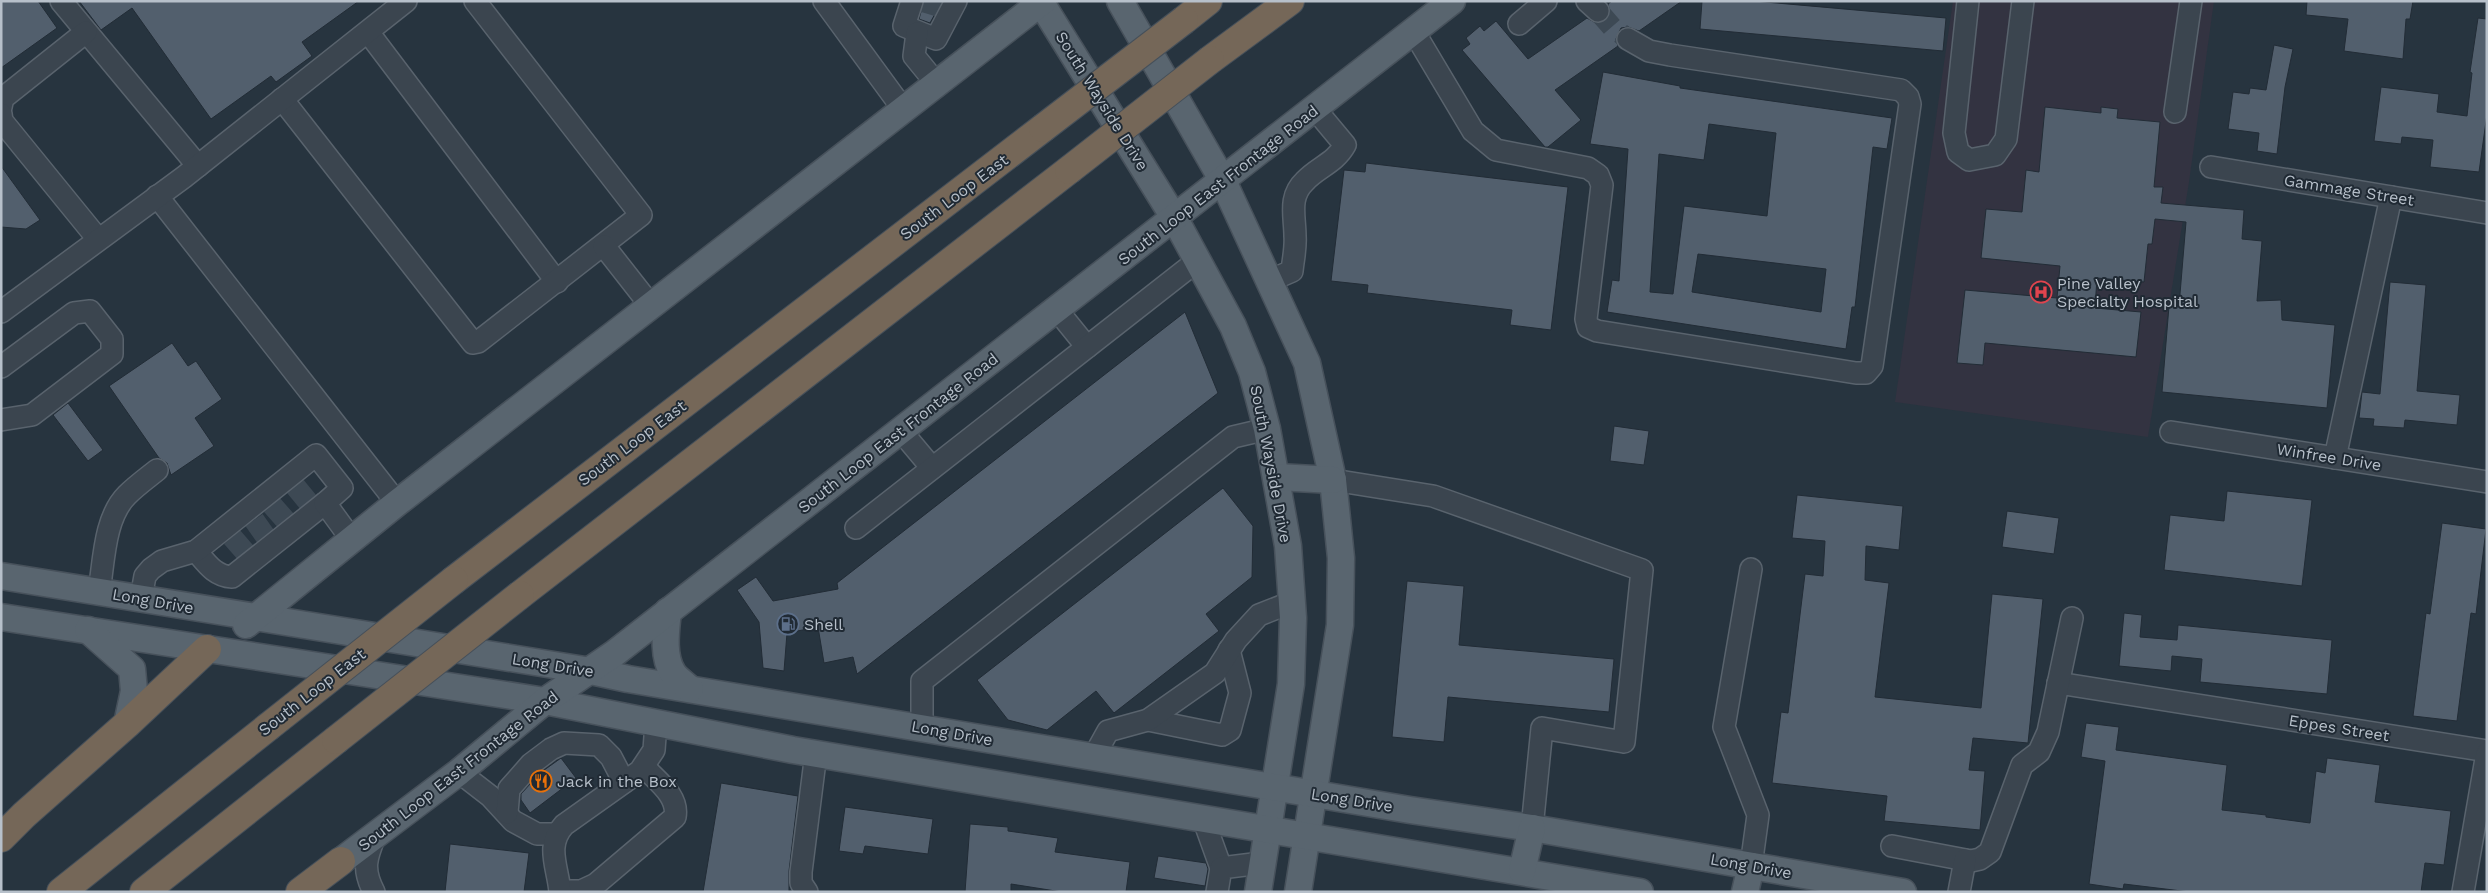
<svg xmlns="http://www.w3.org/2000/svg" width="2488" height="893" font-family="'Work Sans',sans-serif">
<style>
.medical{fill:#333341}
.building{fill:#525f6d;stroke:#222c36;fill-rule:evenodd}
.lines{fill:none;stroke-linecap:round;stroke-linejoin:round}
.minor-tunnel{stroke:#3d4954;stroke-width:21;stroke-dasharray:21 11;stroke-linecap:butt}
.minor-casing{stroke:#59636d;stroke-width:24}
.major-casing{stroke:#47515b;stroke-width:29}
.highway-casing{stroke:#46505a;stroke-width:30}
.minor{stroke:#3b454f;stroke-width:21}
.major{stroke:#59656f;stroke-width:26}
.highway{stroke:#756758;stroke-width:28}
.highway-bridge-casing{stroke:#46505a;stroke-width:30;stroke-linecap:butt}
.highway-bridge{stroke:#756758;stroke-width:28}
.labels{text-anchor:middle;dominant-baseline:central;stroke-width:4;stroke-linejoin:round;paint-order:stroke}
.street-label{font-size:16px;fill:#b7c0ca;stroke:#202a34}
.poi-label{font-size:16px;fill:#b7c0ca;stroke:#202a34;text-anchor:start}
</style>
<rect width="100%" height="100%" fill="#27343f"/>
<path class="medical" d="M1953 1H2214L2189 182 2148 437 1895 402Z"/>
<g class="building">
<path d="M1 1H38L57 28 1 68Z"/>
<path d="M79 1H359L302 42 312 56 276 82 271 76 211 119 132 8 101 30Z"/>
<path d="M924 1H942L930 23 919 19Z"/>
<path d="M1612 1H1682L1639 31 1628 27 1621 28 1616 39 1618 46 1555 90 1581 120 1548 147H1545L1462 50 1470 44 1466 38 1480 26 1484 31 1496 21 1528 59 1587 18 1596 23 1607 20 1610 13 1608 4Z"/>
<path d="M1702 1H1754L1946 18 1943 51 1700 29Z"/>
<path d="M2307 1H2413L2410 19H2406L2403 59 2344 51 2348 19 2306 15Z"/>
<path d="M2478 18 2487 19V114L2479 172 2430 167 2433 140 2402 137 2401 144 2374 141 2381 87 2439 94 2437 112 2467 116 2472 73 2470 72Z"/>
<path d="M2274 45 2293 49 2285 87 2277 154 2257 151 2259 133 2228 129 2233 92 2249 94 2250 88 2266 90Z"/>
<path d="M1603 72 1680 86V88L1892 118 1887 149 1873 147 1855 307H1852L1846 349 1607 312 1612 280 1619 281 1628 149 1590 144ZM1709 124 1776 133 1767 216 1684 206 1673 294 1650 292 1659 154 1704 160ZM1698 254 1826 269 1821 312 1692 292Z"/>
<path d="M2045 107 2101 113V107L2118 109 2117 118 2160 122 2154 187H2163L2161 203 2244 210 2242 239 2262 241 2257 301 2281 300 2282 320 2335 325 2327 408 2162 392 2169 306H2179L2186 222 2155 219 2152 244H2148L2144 282 2097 278 2095 308 2141 312 2136 357 1985 343 1983 365 1957 363 1965 290 2057 298 2060 266 1981 258 1986 209 2022 212 2026 170 2039 172Z"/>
<path d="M1366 163 1568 187 1551 330 1510 325 1512 310 1367 293 1368 285 1331 281 1344 170 1365 172Z"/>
<path d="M1 166 40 220 26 229 1 227Z"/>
<path d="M2390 282 2426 285 2417 391 2460 395 2457 425 2405 420 2404 428 2373 426 2374 419 2359 418 2362 392 2380 394Z"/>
<path d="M1185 312 1218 393 857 674 853 657 824 663 818 627 787 633 784 671 763 668 759 622 737 590 756 577 773 601 838 589 837 583Z"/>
<path d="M172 343 188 366 196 361 222 399 195 418 214 446 171 475 167 463 159 458 109 386Z"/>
<path d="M68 403 103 450 88 461 53 415Z"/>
<path d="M1614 426 1649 431 1644 465 1610 461Z"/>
<path d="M1223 488 1253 526 1252 577 1206 614 1219 631 1114 713 1096 691 1047 730 1008 720 977 680Z"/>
<path d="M2227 491 2312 500 2302 586 2164 570 2170 515 2224 521Z"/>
<path d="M1797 495 1903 506 1899 550 1866 546 1865 580 1889 583 1875 697 1981 708 1992 594 2043 599 2028 743 1973 738 1969 770 1985 771 1980 830 1884 821 1887 796 1772 783 1781 712 1788 713 1805 574 1823 576 1825 541 1792 538Z"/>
<path d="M2007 511 2059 518 2054 554 2002 547Z"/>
<path d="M2442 523 2486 529 2476 614 2471 613 2457 721 2413 716 2426 613 2430 614Z"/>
<path d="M1407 581 1464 586 1459 645 1614 659 1609 712 1448 697 1444 742 1392 737Z"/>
<path d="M2124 613 2142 615 2140 637 2177 640 2178 625 2332 640 2327 694 2200 682 2202 659 2172 656 2171 671 2119 666Z"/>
<path d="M2086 723 2119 727 2116 750 2227 765 2222 810 2266 815V817L2310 823 2316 771 2325 773 2327 758 2380 765 2375 802 2451 811 2444 865 2425 863 2421 892H2190L2124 884 2123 889 2089 884 2105 761 2081 757Z"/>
<path d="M561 758 576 778 530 813 521 800V794L540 773Z"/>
<path d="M721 783 798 796 789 871V892H703Z"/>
<path d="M845 807 933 819 928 854 865 846 863 854 839 851Z"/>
<path d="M970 824 1008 827V831L1058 838 1055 852 1130 862 1126 892H1062L1011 884V892H965Z"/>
<path d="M450 844 529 853 524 892H445Z"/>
<path d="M1158 856 1206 863 1208 869 1205 886 1154 878Z"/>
</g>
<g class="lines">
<g class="minor-tunnel">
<path d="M921 1 941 7"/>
<path d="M1598 11 1612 27 1628 39"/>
<path d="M295 486 309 503"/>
<path d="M272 505 287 522"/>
<path d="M254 520 266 537"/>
<path d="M232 537 246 553"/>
</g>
<g class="minor-casing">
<g id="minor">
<path d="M61 1 198 166"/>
<path d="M824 1 903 109"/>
<path d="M912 1 904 26 936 39 956 1"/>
<path d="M1587 1 1598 11"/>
<path d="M1968 1 1954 133 1958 152 1969 160 1995 155 2006 139 2023 1"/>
<path d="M1519 24 1546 1"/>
<path d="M368 32 557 282"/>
<path d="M1414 32 1473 131 1496 150 1588 168 1598 175 1602 185 1586 319 1588 327 1597 331 1856 373H1866L1872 366 1910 104 1908 97 1901 90 1670 55 1649 51 1628 39"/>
<path d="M917 33 914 56 936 83"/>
<path d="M282 99 473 343 478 342 641 215 475 1"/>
<path d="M1 107 3 98 86 32"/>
<path d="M2175 112 2191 1"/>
<path d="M1 114 2 121 98 239"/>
<path d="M2211 167 2487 213"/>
<path d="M157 196 397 503"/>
<path d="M604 246 651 306"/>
<path d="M1269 281 1292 271C1293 260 1296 248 1295 236 1295 216 1288 197 1305 181 1318 167 1335 163 1345 145L1315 109"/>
<path d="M1057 310 1087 347"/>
<path d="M1 312 184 177 406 1"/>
<path d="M1 367 74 313 90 311 112 339V354L32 415 1 420"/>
<path d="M901 431 932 468"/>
<path d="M2171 432 2487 482"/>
<path d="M2335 458 2391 197"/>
<path d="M1333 480 1433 496 1642 570 1624 742 1542 728 1532 828"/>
<path d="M856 528 1197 261"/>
<path d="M196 551C207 564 215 576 232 577L325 503"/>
<path d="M99 592C104 561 104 518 127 495 136 486 147 478 157 470"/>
<path d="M141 598 145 576 151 569 162 561 196 551 316 455 342 488 325 503 352 540"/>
<path d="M2058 683 2487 751"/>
<path d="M1148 720 1222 735 1230 730 1240 693 1229 650"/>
<path d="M922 728V681L1233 437 1267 429"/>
<path d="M1093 758 1108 731 1148 720 1215 673 1236 640 1259 615 1292 602"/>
<path d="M459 772 490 796 513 821 537 834H556"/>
<path d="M507 813 509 789 531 764 551 749 564 743 599 745 611 757 624 782"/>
<path d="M1203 818 1221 868"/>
<path d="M1892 846 1971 861 1980 859 1990 852 2022 765 2039 752 2048 732 2072 618"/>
<path d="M1751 866 1758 815 1724 727 1751 569"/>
<path d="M560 891H581L596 884 675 817C679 796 657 781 644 767"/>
<path d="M374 892C362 869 366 858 375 836"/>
<path d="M560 892C558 867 545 846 564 825L640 771 654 750 656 723"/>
<path d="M807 892 801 883V872L816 753"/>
<path d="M1217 892 1221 868 1261 863"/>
<path d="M1959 892 1965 860"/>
<path d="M2463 892 2487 753"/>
</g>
</g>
<g class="major-casing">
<g id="major">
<path d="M1040 1 1175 219 1233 326 1252 372 1267 429 1288 546 1293 618 1291 684 1258 892"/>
<path d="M1120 1 1223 181 1307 363 1333 480 1341 558 1340 625 1298 892"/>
<path d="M1277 477 1333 480"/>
<path d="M1 576 591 671 628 679 1410 810 1532 828 1903 892"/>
<path d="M668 611C666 630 662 656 673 673 677 679 685 684 690 689"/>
<path d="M1 617 545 701 793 750 1640 892"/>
<path d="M246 625 397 503 1043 1"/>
<path d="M88 630 132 669 134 691 127 724"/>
<path d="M341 861 459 772 545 701 615 653 1452 1"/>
<path d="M1522 871 1532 828"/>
<path d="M1745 892 1751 866"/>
</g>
</g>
<g class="highway-casing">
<g id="highway">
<path d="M1184 20 1208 1"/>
<path d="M1210 60 1290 1"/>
<path d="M454 580 1043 128"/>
<path d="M520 595 1069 170"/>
<path d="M1 838 24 815 127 724 207 649"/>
<path d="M61 892 268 727"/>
<path d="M144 892 336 740"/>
<path d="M300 892 341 861"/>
</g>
</g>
<use href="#minor" class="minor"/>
<use href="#major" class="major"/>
<use href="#highway" class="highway"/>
<g class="highway-bridge-casing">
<g id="highway-bridge">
<path d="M1043 128 1184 20"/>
<path d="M1069 170 1210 60"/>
<path d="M268 727 454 580"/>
<path d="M336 740 520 595"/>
</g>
</g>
<use href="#highway-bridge" class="highway-bridge"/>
</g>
<defs>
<g id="hospital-ring" transform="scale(1.125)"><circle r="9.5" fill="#202a34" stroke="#e0444e" stroke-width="1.5"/><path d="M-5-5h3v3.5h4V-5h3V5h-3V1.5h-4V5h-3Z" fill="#e0444e"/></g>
<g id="fuel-ring" transform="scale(1.125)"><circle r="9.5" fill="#202a34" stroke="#5c6f8a" stroke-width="1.5"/><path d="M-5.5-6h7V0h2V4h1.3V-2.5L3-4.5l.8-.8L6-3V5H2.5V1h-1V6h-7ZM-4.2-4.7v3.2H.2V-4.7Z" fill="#5c6f8a"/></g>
<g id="restaurant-ring" transform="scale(1.125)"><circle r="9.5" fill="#202a34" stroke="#e8710a" stroke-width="1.5"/><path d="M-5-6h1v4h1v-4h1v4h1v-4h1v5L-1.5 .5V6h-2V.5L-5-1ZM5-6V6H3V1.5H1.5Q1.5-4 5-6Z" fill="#e8710a"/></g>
</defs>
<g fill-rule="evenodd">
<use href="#hospital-ring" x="2041" y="292"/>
<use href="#fuel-ring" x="788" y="624"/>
<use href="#restaurant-ring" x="541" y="781"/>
</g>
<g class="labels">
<g class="street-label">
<text transform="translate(1102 101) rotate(58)">South Wayside Drive</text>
<text transform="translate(1218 185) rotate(-38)">South Loop East Frontage Road</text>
<text transform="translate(2349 190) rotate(9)">Gammage Street</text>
<text transform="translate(954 197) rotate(-37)">South Loop East</text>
<text transform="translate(898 433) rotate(-38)">South Loop East Frontage Road</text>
<text transform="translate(632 443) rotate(-37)">South Loop East</text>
<text transform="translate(2329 457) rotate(9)">Winfree Drive</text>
<text transform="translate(1271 464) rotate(79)">South Wayside Drive</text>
<text transform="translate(153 601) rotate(10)">Long Drive</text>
<text transform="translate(553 665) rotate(9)">Long Drive</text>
<text transform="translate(312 692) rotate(-38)">South Loop East</text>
<text transform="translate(2339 728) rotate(9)">Eppes Street</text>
<text transform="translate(952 733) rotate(10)">Long Drive</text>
<text transform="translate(458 771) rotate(-38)">South Loop East Frontage Road</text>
<text transform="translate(1352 800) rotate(9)">Long Drive</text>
<text transform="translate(1751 866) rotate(10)">Long Drive</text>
</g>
<g class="poi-label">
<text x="2057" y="283">Pine Valley<tspan x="2057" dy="18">Specialty Hospital</tspan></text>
<text x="804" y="624">Shell</text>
<text x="557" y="781">Jack in the Box</text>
</g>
</g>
<rect width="2488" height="893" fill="none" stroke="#b7c0ca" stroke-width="5"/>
</svg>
